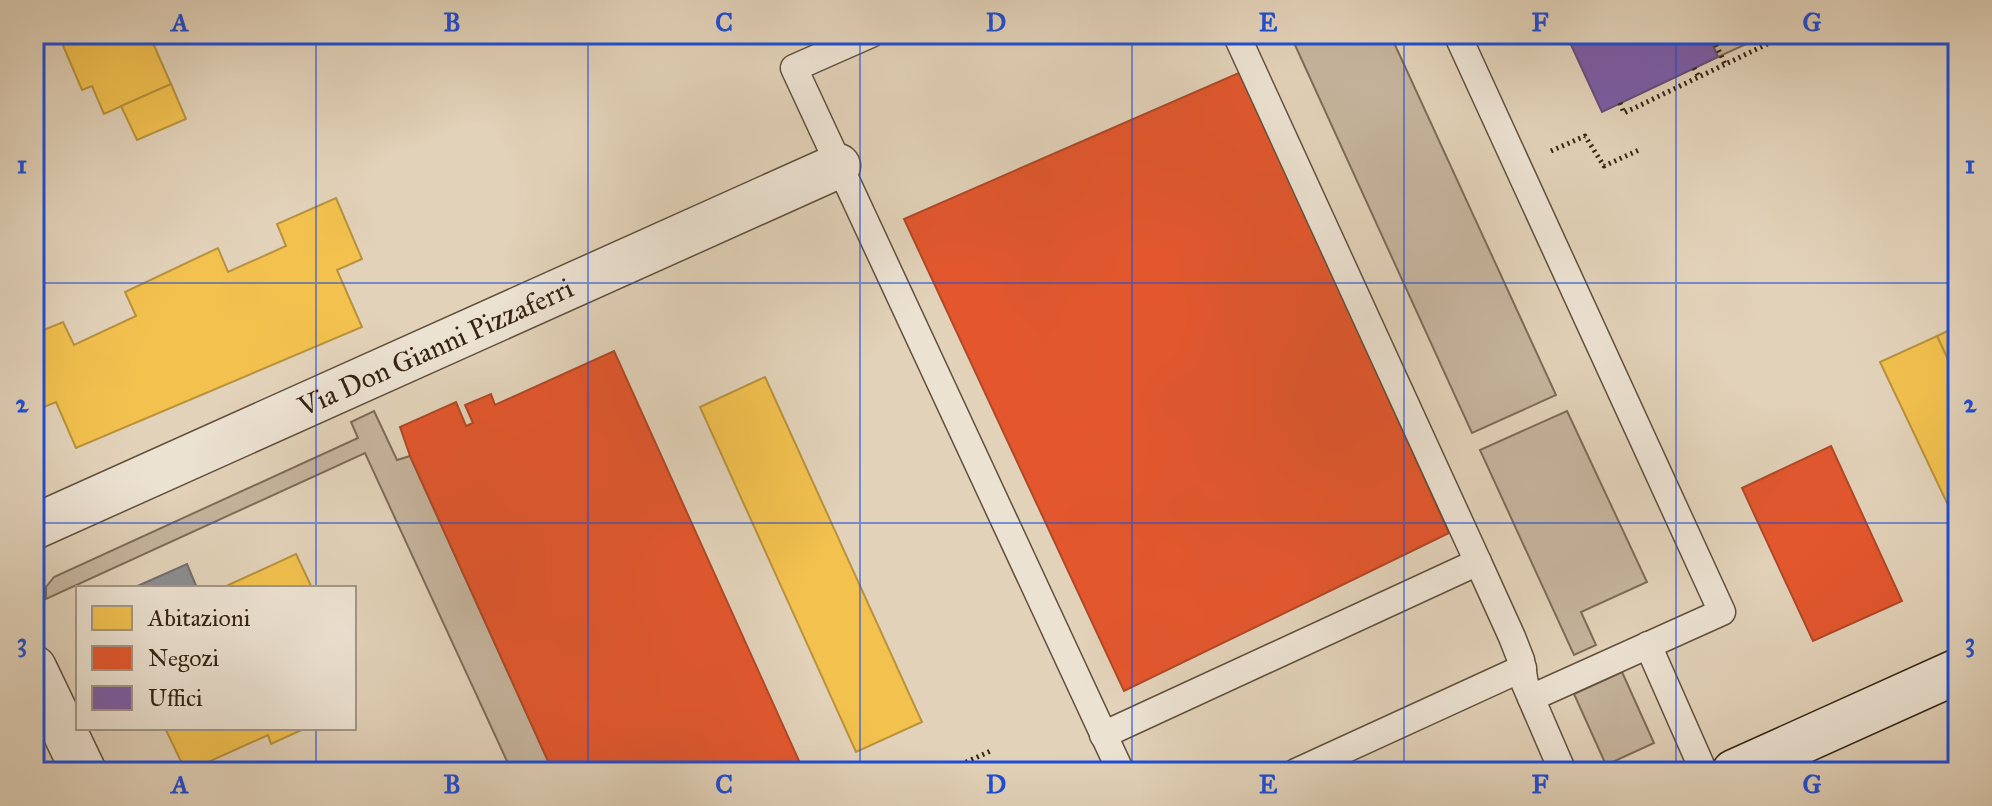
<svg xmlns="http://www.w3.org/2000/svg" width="1992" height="806" font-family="'IM FELL Great Primer',serif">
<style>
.green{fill:#c5b49d;stroke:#7d6c58;stroke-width:2}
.homes{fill:#f2c14e;stroke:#b9923c;stroke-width:2}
.shops{fill:#e4572e;stroke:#b04826;stroke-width:2}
.offices{fill:#7b5ea7;stroke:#664d7a;stroke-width:2}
.industry{fill:#8d8d92;stroke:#736e6c;stroke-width:2}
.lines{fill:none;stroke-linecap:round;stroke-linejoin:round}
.lane-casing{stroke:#60503c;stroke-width:29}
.street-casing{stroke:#60503c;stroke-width:47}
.secondary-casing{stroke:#352412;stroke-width:47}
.path{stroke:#352412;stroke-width:5;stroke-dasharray:2 4;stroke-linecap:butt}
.lane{stroke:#ece2d2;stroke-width:26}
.street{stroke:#ece2d2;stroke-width:44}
.secondary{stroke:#ece2d2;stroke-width:44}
.grid{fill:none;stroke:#1d4ed8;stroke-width:2;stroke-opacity:0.55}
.labels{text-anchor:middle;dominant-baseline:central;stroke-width:8;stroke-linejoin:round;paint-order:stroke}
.street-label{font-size:28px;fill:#352412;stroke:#ece2d2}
.neatline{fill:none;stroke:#1d4ed8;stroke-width:3}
.grid-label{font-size:26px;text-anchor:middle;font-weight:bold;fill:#1d4ed8}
</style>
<rect width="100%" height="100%" fill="#e2d2b9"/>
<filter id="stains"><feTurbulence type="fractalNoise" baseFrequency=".0025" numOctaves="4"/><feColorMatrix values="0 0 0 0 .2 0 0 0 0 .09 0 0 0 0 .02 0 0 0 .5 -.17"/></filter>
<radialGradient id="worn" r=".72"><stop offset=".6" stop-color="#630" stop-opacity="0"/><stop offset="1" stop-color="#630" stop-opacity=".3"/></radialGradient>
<g class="green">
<path d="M1290 34H1390L1556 395 1472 433Z"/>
<path d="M1707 34H1768L1718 57Z"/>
<path d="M374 411 397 460 410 456 553 772H512L365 453 46 599V587L54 577 358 438 351 422Z"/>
<path d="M1567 411 1647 582 1581 612 1596 645 1574 655 1480 450Z"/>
<path d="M1622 672 1654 743 1606 765 1574 694Z"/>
</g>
<g class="homes">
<path d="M58 34H149L171 84 104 114 92 86 82 90Z"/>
<path d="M171 84 186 119 137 140 121 106Z"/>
<path d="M336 198 362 259 337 270 362 327 76 448 56 402 34 411V334L63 322 74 345 136 316 125 292 218 248 228 272 286 246 277 224Z"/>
<path d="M1958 326V381L1937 336Z"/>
<path d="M1937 336 1958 381V526L1880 362Z"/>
<path d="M765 377 922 722 856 752 700 407Z"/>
<path d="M296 554 312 588H222Z"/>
<path d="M165 728H306L271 744 268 735 186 772Z"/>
</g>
<g class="shops">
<path d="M1241 72 1449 533 1124 691 904 219Z"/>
<path d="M614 351 804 772H553L410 456 400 427 456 402 466 426 473 423 465 405 491 394 495 405Z"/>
<path d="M1831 446 1902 601 1813 641 1742 488Z"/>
</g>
<path class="offices" d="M1566 34H1708L1718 57 1602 112Z"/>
<path class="industry" d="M187 564 197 588H133Z"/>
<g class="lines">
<g class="lane-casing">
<g id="lane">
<path d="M871 34 794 68 1121 772"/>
<path d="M1236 34 1478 562"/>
<path d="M1457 34 1722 612 1531 698"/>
<path d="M1648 645 1704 772"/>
<path d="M1103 735 1478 562 1512 637 1521 660 1525 684 1563 772"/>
<path d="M1296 772 1523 668"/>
</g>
</g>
<g class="street-casing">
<g id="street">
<path id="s1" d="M34 527 838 166"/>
<path d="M34 668 84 772"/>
</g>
</g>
<g class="secondary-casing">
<path id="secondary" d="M1734 772 1958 671"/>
</g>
<g class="path">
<path d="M1711 34 1725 64"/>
<path d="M1694 68 1699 77"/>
<path d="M1620 103 1624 113 1788 34"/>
<path d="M1551 151 1585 136 1604 166 1639 150"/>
<path d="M944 772 993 750"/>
</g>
<use href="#lane" class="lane"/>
<use href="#street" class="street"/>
<use href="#secondary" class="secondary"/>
</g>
<path class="grid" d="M316 34V588M588 34V772M860 34V772M1132 34V772M1404 34V772M1676 34V772M34 283H1958M34 523H1958M316 728V772"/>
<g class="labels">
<g class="street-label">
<text stroke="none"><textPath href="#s1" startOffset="440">Via Don Gianni Pizzaferri</textPath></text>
</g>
</g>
<rect width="1992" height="806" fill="none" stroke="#e2d2b9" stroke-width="88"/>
<rect x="76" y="586" width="280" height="144" fill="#ece2d2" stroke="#a39685" stroke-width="2"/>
<rect x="92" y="606" width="40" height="24" fill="#f2c14e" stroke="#a39685" stroke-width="2"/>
<text x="148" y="626" font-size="24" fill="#352412">Abitazioni</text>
<rect x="92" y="646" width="40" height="24" fill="#e4572e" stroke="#a39685" stroke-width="2"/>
<text x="148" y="666" font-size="24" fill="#352412">Negozi</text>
<rect x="92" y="686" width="40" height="24" fill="#7b5ea7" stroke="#a39685" stroke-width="2"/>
<text x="148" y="706" font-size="24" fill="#352412">Uffici</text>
<rect x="44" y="44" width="1904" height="718" class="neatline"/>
<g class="grid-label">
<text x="180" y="31">A</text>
<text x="452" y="31">B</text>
<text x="724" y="31">C</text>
<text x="996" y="31">D</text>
<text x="1268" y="31">E</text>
<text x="1540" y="31">F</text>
<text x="1812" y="31">G</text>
<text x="22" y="173">1</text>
<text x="1970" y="173">1</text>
<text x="22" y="412">2</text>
<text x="1970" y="412">2</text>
<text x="22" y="651">3</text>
<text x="1970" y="651">3</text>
<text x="180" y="793">A</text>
<text x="452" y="793">B</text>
<text x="724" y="793">C</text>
<text x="996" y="793">D</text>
<text x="1268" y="793">E</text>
<text x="1540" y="793">F</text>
<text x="1812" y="793">G</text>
</g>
<rect width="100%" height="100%" filter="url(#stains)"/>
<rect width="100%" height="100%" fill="url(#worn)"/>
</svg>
